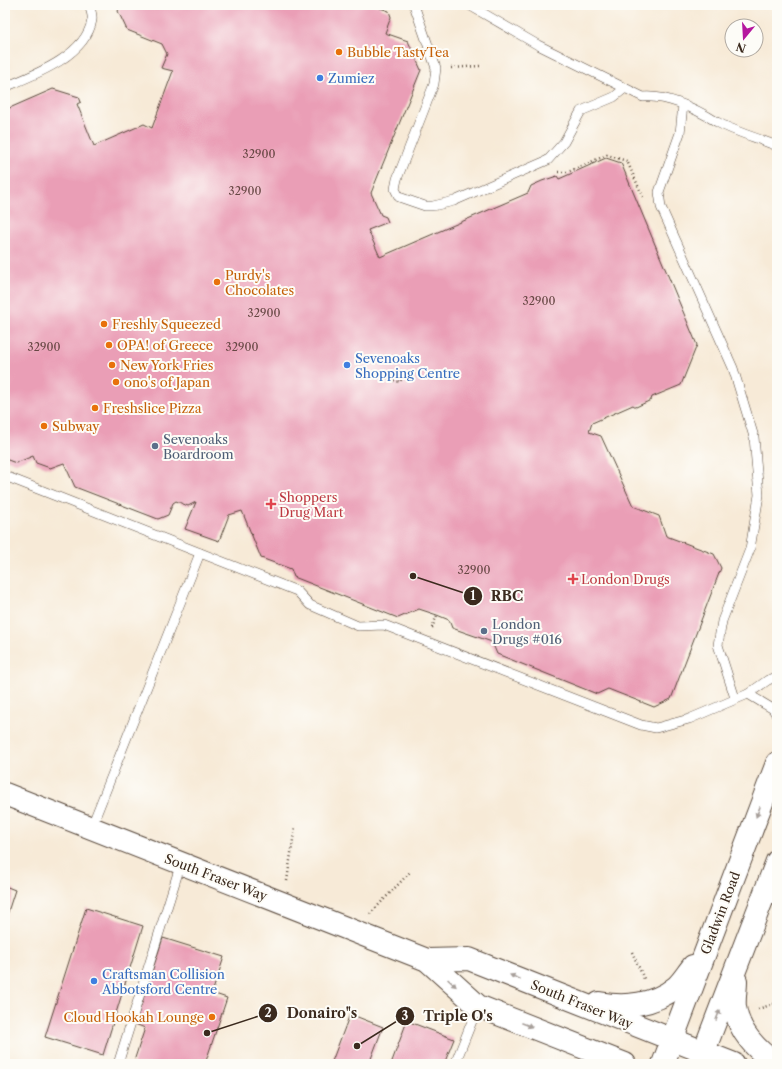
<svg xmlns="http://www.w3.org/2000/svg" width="782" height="1069" font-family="'Libre Caslon Text',serif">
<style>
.building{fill:#ea9eb6}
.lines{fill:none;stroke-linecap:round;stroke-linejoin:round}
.service-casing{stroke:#57473a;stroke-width:10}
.secondary-casing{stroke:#57473a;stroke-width:24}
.path{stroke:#57473a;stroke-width:2.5;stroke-dasharray:1 3;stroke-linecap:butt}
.service{stroke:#fff;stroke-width:9}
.secondary{stroke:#fff;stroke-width:22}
.oneway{fill:#a79f9a}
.food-dot{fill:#e8710a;stroke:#fdfcf7;stroke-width:1.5}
.shop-dot{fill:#3f7fe0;stroke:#fdfcf7;stroke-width:1.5}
.service-dot{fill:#5c6f8a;stroke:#fdfcf7;stroke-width:1.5}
.health-dot{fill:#e0444e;stroke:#fdfcf7;stroke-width:1.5}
.labels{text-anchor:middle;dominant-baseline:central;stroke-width:4;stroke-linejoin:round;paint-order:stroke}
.number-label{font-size:11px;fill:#674744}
.food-label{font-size:13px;fill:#c56008;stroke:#fdfcf7;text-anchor:start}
.shop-label{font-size:13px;fill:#366cbe;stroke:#fdfcf7;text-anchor:start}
.service-label{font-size:13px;fill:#4e5e75;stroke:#fdfcf7;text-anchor:start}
.health-label{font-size:13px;fill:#be3a42;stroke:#fdfcf7;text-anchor:start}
.street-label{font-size:13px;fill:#3b2a1e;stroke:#fdfcf7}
.leader{fill:none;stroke:#3b2a1e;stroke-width:1.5}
.callout-dot{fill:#3b2a1e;stroke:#fdfcf7;stroke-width:1.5}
.mark-label{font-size:12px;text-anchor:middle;font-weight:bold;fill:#fff}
.callout-label{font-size:14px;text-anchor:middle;font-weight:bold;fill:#3b2a1e;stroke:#fdfcf7;stroke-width:4;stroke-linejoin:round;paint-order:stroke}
</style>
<rect width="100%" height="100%" fill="#fdfcf7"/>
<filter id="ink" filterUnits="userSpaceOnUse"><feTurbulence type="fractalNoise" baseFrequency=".025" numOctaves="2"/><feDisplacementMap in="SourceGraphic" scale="8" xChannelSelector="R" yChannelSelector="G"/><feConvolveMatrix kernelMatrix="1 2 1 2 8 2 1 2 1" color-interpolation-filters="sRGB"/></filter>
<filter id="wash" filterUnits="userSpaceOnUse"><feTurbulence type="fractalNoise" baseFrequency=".012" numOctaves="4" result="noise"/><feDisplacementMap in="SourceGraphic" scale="16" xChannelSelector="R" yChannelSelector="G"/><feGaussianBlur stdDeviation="0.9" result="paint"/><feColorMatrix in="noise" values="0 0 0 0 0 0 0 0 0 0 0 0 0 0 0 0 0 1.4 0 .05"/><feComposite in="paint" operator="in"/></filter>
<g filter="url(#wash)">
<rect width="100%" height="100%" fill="#f7ead7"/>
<g id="blocks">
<g class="building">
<path d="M121 5H381L380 8 389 11 391 17 385 33 408 41 421 70 371 193 381 215 386 217 388 222 368 230 380 257 528 193 531 186 542 181 557 176 559 179 606 158 621 163 697 345 681 385 652 397 651 400 636 407 633 405 592 423 589 432 601 436 633 506 659 516 666 536 714 554 721 568 671 699 654 707 608 689 597 694 497 654 492 642 452 628 449 620 437 615 419 609 398 618 294 577 291 569 261 558 242 511 229 515 219 541 185 529 196 502 188 506 176 501 173 503 168 515 158 519 75 487 64 463 50 468 36 463 33 456 16 463 5 459V110L53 89 79 97 81 102 77 104 94 146 144 124 152 128 173 71 161 68 167 54 162 44 127 30 118 11Z"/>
<path d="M5 886 15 890 5 921Z"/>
<path d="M86 908 143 926 103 1055 45 1037Z"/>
<path d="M163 938 224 957 212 993 227 998 205 1064H133L145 1028 135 1024Z"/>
<path d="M350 1014 383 1027 369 1064H331Z"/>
<path d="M407 1021 454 1039 444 1064H391Z"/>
</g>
</g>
</g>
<g filter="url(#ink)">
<use href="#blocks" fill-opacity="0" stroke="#57473a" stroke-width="1"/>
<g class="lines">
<g class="service-casing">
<g id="service">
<path d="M414 5 436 68 434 84 397 179 395 189 399 197 425 206H433L454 201 548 160 564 142 581 111 614 97 625 88"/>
<path d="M469 5 538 45 643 97C669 95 696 109 717 122 735 132 758 138 777 146"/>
<path d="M5 87C34 75 86 56 92 20 93 16 90 9 90 5"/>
<path d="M683 105 680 133 659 192 661 207 733 368 754 437 759 495 750 549 722 621 718 645 735 698"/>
<path d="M5 476 297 591 310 605 358 626 384 625 641 725 656 728 689 719 748 694 768 680 777 677"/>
<path d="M748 694 773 709 777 716"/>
<path d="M91 828 200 553"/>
<path d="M118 1064 181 863"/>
<path d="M455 1064 478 1006"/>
</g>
</g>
<g class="secondary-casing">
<g id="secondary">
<path d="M5 794 427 960 478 1006 625 1064"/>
<path d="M427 960 469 959 734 1064"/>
<path d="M736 981C736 989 734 999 735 1007 738 1031 757 1051 777 1064"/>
<path d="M599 1003C625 1008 654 1005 676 987 682 982 688 972 693 966"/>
<path d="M663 1064 777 763"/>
<path d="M699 1064 777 861"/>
</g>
</g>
<g class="path">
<path d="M451 68 480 66"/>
<path d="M558 172H568L607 155 627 161 643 197"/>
<path d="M386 378 400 382 402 378 388 374"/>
<path d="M432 628 437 615"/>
<path d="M287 881 295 826"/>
<path d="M370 914 411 871"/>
<path d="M632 952 645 981"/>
<path d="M758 1009 777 1003"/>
</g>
<use href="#service" class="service"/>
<use href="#secondary" class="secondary"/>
</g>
<defs><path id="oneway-solid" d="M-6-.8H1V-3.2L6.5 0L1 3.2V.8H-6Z"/></defs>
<g class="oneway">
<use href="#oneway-solid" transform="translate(758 812) rotate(111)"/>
<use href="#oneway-solid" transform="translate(515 977) rotate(-158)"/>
<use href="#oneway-solid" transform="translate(452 983) rotate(42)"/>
<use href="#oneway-solid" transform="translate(718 1015) rotate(-69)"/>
<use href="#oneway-solid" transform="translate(527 1025) rotate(21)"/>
</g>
</g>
<g class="food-dot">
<circle cx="339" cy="52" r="4"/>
<circle cx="217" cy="282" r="4"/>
<circle cx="104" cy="324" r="4"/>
<circle cx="109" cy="345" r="4"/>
<circle cx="112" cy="365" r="4"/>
<circle cx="116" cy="382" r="4"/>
<circle cx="95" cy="408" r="4"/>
<circle cx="44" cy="426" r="4"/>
<circle cx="212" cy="1017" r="4"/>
</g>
<g class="shop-dot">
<circle cx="320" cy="78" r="4"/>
<circle cx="347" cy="365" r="4"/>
<circle cx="94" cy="981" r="4"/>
</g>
<g class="service-dot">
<circle cx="155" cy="446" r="4"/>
<circle cx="484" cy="631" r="4"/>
</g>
<g class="health-dot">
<path d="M269 498h4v4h4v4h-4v4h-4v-4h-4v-4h4z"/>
<path d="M571 573h4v4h4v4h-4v4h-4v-4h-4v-4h4z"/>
</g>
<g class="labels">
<g class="number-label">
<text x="259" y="154">32900</text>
<text x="245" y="191">32900</text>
<text x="539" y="301">32900</text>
<text x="264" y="313">32900</text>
<text x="44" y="347">32900</text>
<text x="242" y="347">32900</text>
<text x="474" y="570">32900</text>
</g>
<g class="food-label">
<text x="347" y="52">Bubble TastyTea</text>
<text x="225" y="275">Purdy's<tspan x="225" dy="15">Chocolates</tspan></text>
<text x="112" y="324">Freshly Squeezed</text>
<text x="117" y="345">OPA! of Greece</text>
<text x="120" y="365">New York Fries</text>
<text x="124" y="382">ono's of Japan</text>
<text x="103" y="408">Freshslice Pizza</text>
<text x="52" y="426">Subway</text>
<text x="204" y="1017" text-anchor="end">Cloud Hookah Lounge</text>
</g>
<g class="shop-label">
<text x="328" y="78">Zumiez</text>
<text x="355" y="358">Sevenoaks<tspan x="355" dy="15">Shopping Centre</tspan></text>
<text x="102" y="974">Craftsman Collision<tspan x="102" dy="15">Abbotsford Centre</tspan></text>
</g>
<g class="service-label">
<text x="163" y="439">Sevenoaks<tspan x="163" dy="15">Boardroom</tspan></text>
<text x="492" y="624">London<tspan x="492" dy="15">Drugs #016</tspan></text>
</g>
<g class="health-label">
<text x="279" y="497">Shoppers<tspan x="279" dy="15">Drug Mart</tspan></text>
<text x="581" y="579">London Drugs</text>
</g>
<g class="street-label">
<text transform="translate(216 877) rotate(21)">South Fraser Way</text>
<text transform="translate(720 913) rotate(-69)">Gladwin Road</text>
<text transform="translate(582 1004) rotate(22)">South Fraser Way</text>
</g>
</g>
<path class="leader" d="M413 576L473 596M207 1033L268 1013M357 1046L405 1016"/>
<g class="callout-dot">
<circle cx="413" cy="576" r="4"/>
<circle cx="207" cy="1033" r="4"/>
<circle cx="357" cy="1046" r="4"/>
<circle cx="473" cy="596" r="10"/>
<circle cx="268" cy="1013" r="10"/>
<circle cx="405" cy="1016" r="10"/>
</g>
<g class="mark-label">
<text x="473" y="600">1</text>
<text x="268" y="1017">2</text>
<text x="405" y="1020">3</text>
</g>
<g class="callout-label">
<text x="507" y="601">RBC</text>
<text x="322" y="1018">Donairo"s</text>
<text x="458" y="1021">Triple O's</text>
</g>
<rect width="782" height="1069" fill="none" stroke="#fdfcf7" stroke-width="20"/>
<g transform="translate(744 38) rotate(198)"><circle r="19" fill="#fdfcf7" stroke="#afa8a0"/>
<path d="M0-3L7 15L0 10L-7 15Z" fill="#b5179e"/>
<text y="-6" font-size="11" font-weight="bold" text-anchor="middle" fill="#3b2a1e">N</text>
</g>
</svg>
